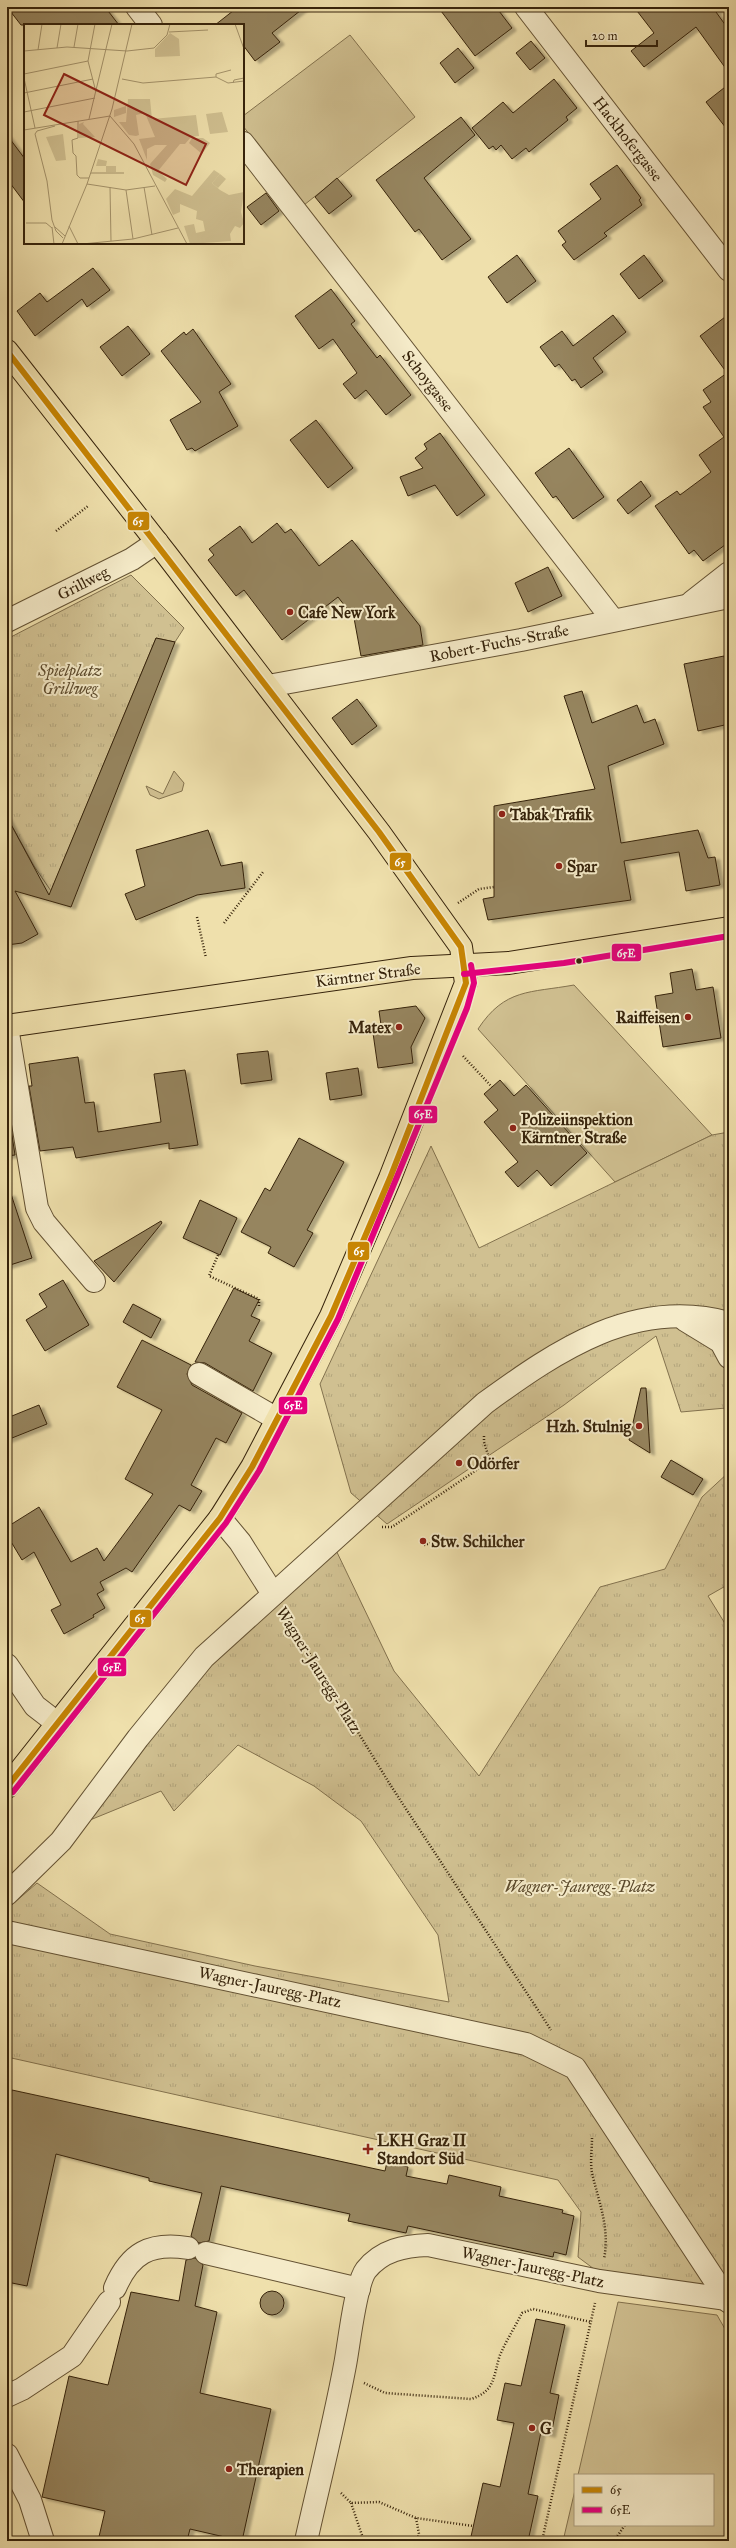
<svg xmlns="http://www.w3.org/2000/svg" width="736" height="2548" font-family="'IM FELL Great Primer',serif">
<style>
.green{fill:#d0c091;stroke:#83724e}
.park{fill:url(#park-tufts);stroke:#83724e}
.building{fill:#96855f;stroke:#36230b;filter:url(#shadow)}
.lines{fill:none;stroke-linecap:round;stroke-linejoin:round}
.minor-casing{stroke:#645233;stroke-width:24}
.major-casing{stroke:#36230b;stroke-width:24}
.path{stroke:#36230b;stroke-width:2.5;stroke-dasharray:1 2;stroke-linecap:butt}
.minor{stroke:#f5ebc9;stroke-width:22}
.major{stroke:#efe0ac;stroke-width:22}
.bus-1-casing{stroke:#f5ebc9;stroke-width:9}
.bus-2-casing{stroke:#f5ebc9;stroke-width:9}
.bus-1{stroke:#c78503;stroke-width:6}
.bus-2{stroke:#e5007d;stroke-width:6}
.poi-dot{fill:#8f2418;stroke:#f5ebc9;stroke-width:1.5}
.bus-dot{fill:#36230b;stroke:#f5ebc9;stroke-width:1.5}
.labels{text-anchor:middle;dominant-baseline:central;stroke-width:4;stroke-linejoin:round;paint-order:stroke}
.street-label{font-size:16px;fill:#36230b;stroke:#f5ebc9}
.poi-label{font-size:16px;font-weight:bold;fill:#36230b;stroke:#f5ebc9;text-anchor:start}
.park-label{font-size:16px;font-style:italic;fill:#5c4a2c;stroke:#f5ebc9}
.inset-road{fill:none;stroke:#a5946c;stroke-width:1}
.view{fill:#8f2418;fill-opacity:0.15;stroke:#8f2418;stroke-width:2}
.inset-edge{fill:none;stroke:#36230b;stroke-width:2}
.line-badge{stroke:#f5ebc9;stroke-width:1.5}
.badge-label{font-size:11px;text-anchor:middle;font-weight:bold;fill:#fff}
</style>
<defs>
<pattern id="park-tufts" width="24" height="20" patternUnits="userSpaceOnUse"><rect width="24" height="20" fill="#d0c091"/><path d="M3 7l-1-3M5 7V3M7 7l1-3M15 17l-1-3M17 17v-4M19 17l1-3" fill="none" stroke="#b3a57c"/></pattern>
<filter id="shadow"><feDropShadow dx="4.5" dy="2.5" stdDeviation="1" flood-color="#0004"/></filter>
</defs>
<rect width="100%" height="100%" fill="#efe0ac"/>
<filter id="stains"><feTurbulence type="fractalNoise" baseFrequency=".005" numOctaves="4"/><feColorMatrix values="0 0 0 0 .2 0 0 0 0 .09 0 0 0 0 .02 0 0 0 .5 -.17"/></filter>
<radialGradient id="worn" r=".72"><stop offset=".6" stop-color="#630" stop-opacity="0"/><stop offset="1" stop-color="#630" stop-opacity=".3"/></radialGradient>
<g class="green">
<path d="M350 35 415 117 304 205 243 126V116Z"/>
<path d="M174 771 184 783 182 791 159 799 150 795 146 786 163 794Z"/>
<path d="M574 985 712 1135 615 1182 478 1029C505 988 530 993 574 985Z"/>
<path d="M618 2302 717 2315 729 2336V2541H563L575 2490V2525H713V2475H578Z"/>
</g>
<g class="park">
<path d="M131 575 184 628 175 642 156 638 51 891 34 866 7 817V639Z"/>
<path d="M729 1132V1415L726 1408 681 1412 656 1336 564 1405 387 1524 351 1493 320 1384 431 1146 479 1248 712 1135Z"/>
<path d="M729 1472V1584L708 1596 729 1630V2301L626 2293 578 2257 581 2212 558 2180 7 2057V1909L37 1883 110 1934 255 1966 449 2002 438 1935 361 1821 314 1786 238 1745 174 1811 161 1791 90 1820 143 1745 228 1645 334 1546 394 1671 479 1776 600 1587 665 1569 702 1497Z"/>
</g>
<g class="building">
<path d="M7 7H105L119 25H21Z"/>
<path d="M238 7H305L272 33 280 42 255 61 243 45V25H215Z"/>
<path d="M438 7H496L512 28 475 56Z"/>
<path d="M634 7H723L716 12 729 30V73L696 27 644 67 631 51 654 33Z"/>
<path d="M531 41 545 58 530 70 516 53Z"/>
<path d="M458 48 474 68 455 83 440 63Z"/>
<path d="M554 79 577 108 566 117 568 120 529 152 526 148 512 159 501 145 496 150 493 146 489 149 472 128 503 102 513 113Z"/>
<path d="M729 84V132L706 102Z"/>
<path d="M461 117 475 135 424 178 471 239 442 260 419 229 415 232 376 180Z"/>
<path d="M7 135 25 159V203L7 179Z"/>
<path d="M617 165 641 198 639 200 642 205 604 233 607 236 574 260 562 245 566 242 558 231 601 199 590 184Z"/>
<path d="M337 178 352 196 329 214 315 197Z"/>
<path d="M266 193 279 211 261 225 247 207Z"/>
<path d="M517 255 536 281 507 303 488 277Z"/>
<path d="M644 255 663 281 639 299 620 274Z"/>
<path d="M93 268 110 290 87 307 82 299 35 336 17 311 40 293 47 302Z"/>
<path d="M331 289 355 321 351 324 377 358 380 355 411 395 386 415 366 390 355 399 343 384 357 373 333 339 319 349 295 316Z"/>
<path d="M729 314V542L703 561 694 550 689 554 655 506 677 491 680 495 711 472 699 455 724 437 703 407 711 402 703 390 727 373 700 336Z"/>
<path d="M613 315 626 332 593 358 603 372 581 388 575 379 572 381 559 364 555 367 540 347 562 331 573 346Z"/>
<path d="M128 326 150 354 122 376 100 347Z"/>
<path d="M193 329 231 384 219 392 238 426 195 451 192 448 187 450 170 420 201 402 161 351 184 332 186 335Z"/>
<path d="M316 420 353 468 328 488 290 440Z"/>
<path d="M440 433 485 495 457 516 435 485 408 496 400 477 423 468 415 458 427 449 424 444Z"/>
<path d="M569 448 604 497 573 519 556 496 553 498 535 473Z"/>
<path d="M641 481 651 496 628 514 617 500Z"/>
<path d="M277 523 285 533 291 529 319 566 352 540 420 626 423 645 361 656 354 618 338 597 282 640 244 590 236 596 208 560 214 555 209 549 240 526 252 543Z"/>
<path d="M548 567 562 596 528 612 515 583Z"/>
<path d="M156 638 175 642 71 907 15 891 38 934 22 943 7 945V817L49 895Z"/>
<path d="M724 656 729 682V724L698 731 684 664Z"/>
<path d="M582 691 592 723 637 705 644 723 655 719 664 744 608 766 621 843 698 830 708 858 715 857 720 885 686 891 679 852 624 861 631 900 488 920 483 899 494 897V806L595 789 564 696Z"/>
<path d="M357 699 377 726 352 745 332 718Z"/>
<path d="M208 830 221 866 242 862 245 888 197 895 136 920 125 894 145 886 136 850Z"/>
<path d="M692 969 696 990 713 987 721 1038 663 1047 655 996 673 993 670 973Z"/>
<path d="M416 1006 425 1018 411 1047 413 1063 378 1068 373 1033 382 1032 379 1011Z"/>
<path d="M268 1051 272 1080 241 1084 237 1054Z"/>
<path d="M78 1057 85 1103 94 1102 98 1132 161 1122 154 1074 185 1070 198 1145 169 1149V1143L76 1158 73 1147 40 1151 29 1086H32L29 1064Z"/>
<path d="M358 1068 362 1095 330 1100 326 1073Z"/>
<path d="M500 1080 514 1096 526 1085 587 1153 551 1186 537 1170 518 1187 505 1172 518 1162 484 1122 498 1110 484 1094Z"/>
<path d="M7 1103 15 1155 7 1156Z"/>
<path d="M299 1138 344 1162 307 1230 313 1233 294 1267 268 1253 271 1247 241 1232 265 1188 270 1191Z"/>
<path d="M7 1194H11L32 1258 7 1266Z"/>
<path d="M200 1200 237 1218 220 1255 183 1238Z"/>
<path d="M161 1221 162 1223 114 1282 94 1261Z"/>
<path d="M63 1280 89 1325 45 1351 26 1320 47 1307 39 1294Z"/>
<path d="M234 1288 259 1300 251 1316 260 1320 249 1341 272 1353 253 1391 205 1363 195 1362Z"/>
<path d="M133 1304 161 1319 151 1338 123 1322Z"/>
<path d="M142 1340 191 1365 187 1374 192 1385 242 1413 226 1443 216 1438 191 1485 202 1491 190 1511 179 1505 132 1572 126 1568 100 1582 104 1590 97 1594 105 1608 93 1615 94 1617 64 1634 51 1610 61 1605 34 1552 22 1560 7 1535V1527L39 1507 71 1562 97 1548 104 1561 130 1526 153 1494 125 1479 162 1410 117 1387Z"/>
<path d="M641 1388H646L650 1453 629 1440Z"/>
<path d="M39 1405 47 1424 7 1440V1418Z"/>
<path d="M671 1460 703 1479 693 1495 661 1477Z"/>
<path d="M12 2090 385 2171 387 2162 408 2167 406 2176 447 2184 449 2175 501 2187 499 2196 563 2210 562 2213 574 2216 566 2255 554 2252 553 2257 408 2226 406 2233 348 2221 350 2214 221 2186 209 2241 199 2243 191 2236 202 2193 149 2181V2178L56 2154 27 2286 7 2282V2114Z"/>
<path d="M195 2258 203 2265 195 2306 217 2312 200 2393 271 2409 242 2541 190 2529 187 2541H98L105 2511 42 2497 69 2376 108 2385 131 2292 179 2301 186 2260Z"/>
<circle cx="272" cy="2303" r="12"/>
<path d="M536 2319 565 2325 550 2393 559 2395 551 2435 541 2432 528 2494 538 2496 528 2541H470L483 2483 500 2487 514 2423 497 2420 505 2383 521 2386Z"/>
</g>
<g class="lines">
<g class="minor-casing">
<g id="minor">
<path d="M137 7 151 25"/>
<path d="M526 7 729 270"/>
<path d="M243 143 613 620"/>
<path d="M692 602 729 573"/>
<path d="M7 621 132 559 157 542"/>
<path d="M268 686 521 640 729 597"/>
<path d="M7 1027 37 1208 44 1222 94 1281"/>
<path d="M685 1320 721 1342 729 1357"/>
<path d="M199 1374 277 1419"/>
<path d="M220 1518 240 1542 273 1594"/>
<path d="M7 1665 35 1706 57 1723"/>
<path d="M7 1894 61 1841 138 1738 204 1657 485 1403C558 1350 635 1297 729 1323"/>
<path d="M7 1932 526 2044 575 2068 729 2302"/>
<path d="M206 2253 359 2289"/>
<path d="M115 2288C130 2253 150 2242 188 2248"/>
<path d="M7 2396 22 2389 72 2356 109 2302"/>
<path d="M7 2455 30 2500 43 2541"/>
<path d="M306 2541C319 2483 334 2424 345 2365 349 2345 355 2285 366 2270 382 2250 404 2246 428 2245L599 2281 727 2299"/>
</g>
</g>
<g class="major-casing">
<g id="major">
<path d="M7 351 167 555 379 832 461 947 466 983 390 1178 331 1316 252 1467 220 1518 7 1787"/>
<path d="M7 1026 412 968 509 963 729 928"/>
</g>
</g>
<g class="path">
<path d="M7 123 9 122"/>
<path d="M56 531 88 506"/>
<path d="M458 903 479 889 494 887"/>
<path d="M197 917 206 958"/>
<path d="M224 923 263 872"/>
<path d="M463 1056 492 1087"/>
<path d="M218 1255 209 1276 259 1299V1306"/>
<path d="M382 1527H392L490 1461 484 1442V1435"/>
<path d="M424 1545 431 1543"/>
<path d="M286 1615 391 1786 551 2030"/>
<path d="M592 2138C592 2149 590 2162 592 2173 599 2203 610 2228 604 2259"/>
<path d="M364 2383 385 2393 471 2399C496 2391 493 2376 500 2355 506 2341 515 2327 522 2313L533 2309 591 2322"/>
<path d="M341 2493 351 2503 379 2502 416 2518 473 2526"/>
<path d="M351 2503 364 2541"/>
<path d="M416 2518 419 2534 417 2541"/>
<path d="M542 2541 595 2303"/>
<path d="M614 2541 625 2525"/>
</g>
<use href="#minor" class="minor"/>
<use href="#major" class="major"/>
<g class="bus-1-casing">
<path id="bus-1" d="M7 351 379 832 461 947 466 983 390 1178 331 1316 252 1467 220 1518 7 1787"/>
</g>
<g class="bus-2-casing">
<g id="bus-2">
<path d="M464 974 564 963 729 936"/>
<path d="M13 1792 226 1523 259 1471 338 1319 467 1008 474 983 471 965"/>
</g>
</g>
<use href="#bus-1" class="bus-1"/>
<use href="#bus-2" class="bus-2"/>
</g>
<g class="poi-dot">
<circle cx="290" cy="612" r="4"/>
<circle cx="502" cy="814" r="4"/>
<circle cx="559" cy="866" r="4"/>
<circle cx="688" cy="1017" r="4"/>
<circle cx="399" cy="1027" r="4"/>
<circle cx="513" cy="1128" r="4"/>
<circle cx="639" cy="1426" r="4"/>
<circle cx="459" cy="1463" r="4"/>
<circle cx="423" cy="1541" r="4"/>
<path d="M366 2143h4v4h4v4h-4v4h-4v-4h-4v-4h4z"/>
<circle cx="532" cy="2428" r="4"/>
<circle cx="229" cy="2469" r="4"/>
</g>
<circle class="bus-dot" cx="579" cy="961" r="3.5"/>
<g class="labels">
<g class="street-label">
<text transform="translate(628 139) rotate(52)">Hackhofergasse</text>
<text transform="translate(428 381) rotate(52)">Schoygasse</text>
<text transform="translate(83 583) rotate(-27)">Grillweg</text>
<text transform="translate(499 643) rotate(-11)">Robert-Fuchs-Straße</text>
<text transform="translate(368 975) rotate(-7)">Kärntner Straße</text>
<text transform="translate(319 1670) rotate(58)">Wagner-Jauregg-Platz</text>
<text transform="translate(270 1987) rotate(12)">Wagner-Jauregg-Platz</text>
<text transform="translate(533 2267) rotate(12)">Wagner-Jauregg-Platz</text>
</g>
<g class="poi-label">
<text x="298" y="612">Cafe New York</text>
<text x="510" y="814">Tabak Trafik</text>
<text x="567" y="866">Spar</text>
<text x="680" y="1017" text-anchor="end">Raiffeisen</text>
<text x="391" y="1027" text-anchor="end">Matex</text>
<text x="521" y="1119">Polizeiinspektion<tspan x="521" dy="18">Kärntner Straße</tspan></text>
<text x="631" y="1426" text-anchor="end">Hzh. Stulnig</text>
<text x="467" y="1463">Odörfer</text>
<text x="431" y="1541">Stw. Schilcher</text>
<text x="377" y="2140">LKH Graz II<tspan x="377" dy="18">Standort Süd</tspan></text>
<text x="540" y="2428">G</text>
<text x="237" y="2469">Therapien</text>
</g>
<g class="park-label">
<text x="70" y="670">Spielplatz<tspan x="70" dy="18">Grillweg</tspan></text>
<text x="580" y="1886">Wagner-Jauregg-Platz</text>
</g>
</g>
<g transform="translate(24 24)">
<rect width="220" height="220" fill="#efe0ac"/>
<path d="M146 9 155 15 156 32 131 33V25ZM102 82V89L90 93V86ZM198 88 204 108 186 110 182 90ZM39 110 42 136 32 137 22 113ZM168 114H179L186 119 178 130 165 119ZM74 135 83 137 82 142H92V148H82V142H72ZM196 150 202 155 194 164 188 159Z" fill="#d0c091"/>
<path d="M104 75H126L128 95 172 91 175 112 167 113 161 120H156L134 147 143 155 141 158 129 151 126 140 143 121H131L123 125V136L115 115 131 113 121 89 112 91 115 111 112 112 105 111 95 98H102ZM60 98 59 100 71 113 55 114V100ZM190 146 196 150 188 159 196 166 205 171 220 168 217 188 220 199 216 204 211 202 206 210 207 217 166 220 160 202 170 200 172 209 181 207 179 197 172 195 173 187 156 180V188L149 191 142 175 151 165 168 172Z" fill="#d0c091"/>
<path class="inset-road" d="M71 0 64 37 72 68M211 0 220 25M145 8 184 6M50 23 54 0M33 24 37 0M14 26 18 0M0 27 43 23 103 27M103 27 130 24 143 11 146 0M0 50 64 37M192 53V50L207 46M0 54 11 104M98 55 119 59 192 53 204 59 220 57M209 59 210 56 220 54M0 69 69 55M0 88 71 74M86 92 110 120 163 220M65 95 88 0M54 97V114L48 116 49 129 52 132 53 151 56 154H65M31 102 13 107 11 110 23 157 28 196 32 207 39 214M0 106 86 92M67 149H100M63 160 102 166 131 162M86 163 87 217M120 163 128 211M102 166 109 215M2 199H22L28 204M45 202 54 220M28 203 30 220M31 203 41 212M38 220 63 160 88 85 108 0M58 220 109 215 154 204"/>
<path class="view" d="M40 50 182 120 162 161 20 91Z"/>
<rect width="220" height="220" class="inset-edge"/>
</g>
<g class="line-badge">
<rect x="127" y="511" width="23" height="20" rx="4" fill="#c78503"/>
<rect x="389" y="852" width="23" height="19" rx="4" fill="#c78503"/>
<rect x="611" y="943" width="31" height="19" rx="4" fill="#e5007d"/>
<rect x="408" y="1105" width="30" height="19" rx="4" fill="#e5007d"/>
<rect x="347" y="1241" width="23" height="20" rx="4" fill="#c78503"/>
<rect x="278" y="1396" width="30" height="19" rx="4" fill="#e5007d"/>
<rect x="129" y="1609" width="23" height="19" rx="4" fill="#c78503"/>
<rect x="97" y="1657" width="30" height="20" rx="4" fill="#e5007d"/>
</g>
<g class="badge-label">
<text x="138" y="525">65</text>
<text x="400" y="866">65</text>
<text x="626" y="957">65E</text>
<text x="423" y="1118">65E</text>
<text x="359" y="1255">65</text>
<text x="293" y="1409">65E</text>
<text x="140" y="1622">65</text>
<text x="112" y="1671">65E</text>
</g>
<rect width="736" height="2548" fill="none" stroke="#efe0ac" stroke-width="24"/>
<rect x="8" y="8" width="720" height="2532" fill="none" stroke="#36230b" stroke-width="2"/>
<rect x="12" y="12" width="712" height="2524" fill="none" stroke="#36230b"/>
<rect x="574" y="2474" width="140" height="52" fill="#f5ebc9" stroke="#a99b7d"/>
<rect x="582" y="2487" width="20" height="6" fill="#c78503" stroke="#a99b7d"/>
<text x="610" y="2494" font-size="12" fill="#36230b">65</text>
<rect x="582" y="2507" width="20" height="6" fill="#e5007d" stroke="#a99b7d"/>
<text x="610" y="2514" font-size="12" fill="#36230b">65E</text>
<path d="M586 40v6h71v-6" fill="none" stroke="#36230b" stroke-width="2"/>
<text x="592" y="40" font-size="12" fill="#36230b" stroke="#f5ebc9" stroke-width="3" paint-order="stroke">20 m</text>
<rect width="100%" height="100%" filter="url(#stains)"/>
<rect width="100%" height="100%" fill="url(#worn)"/>
</svg>
